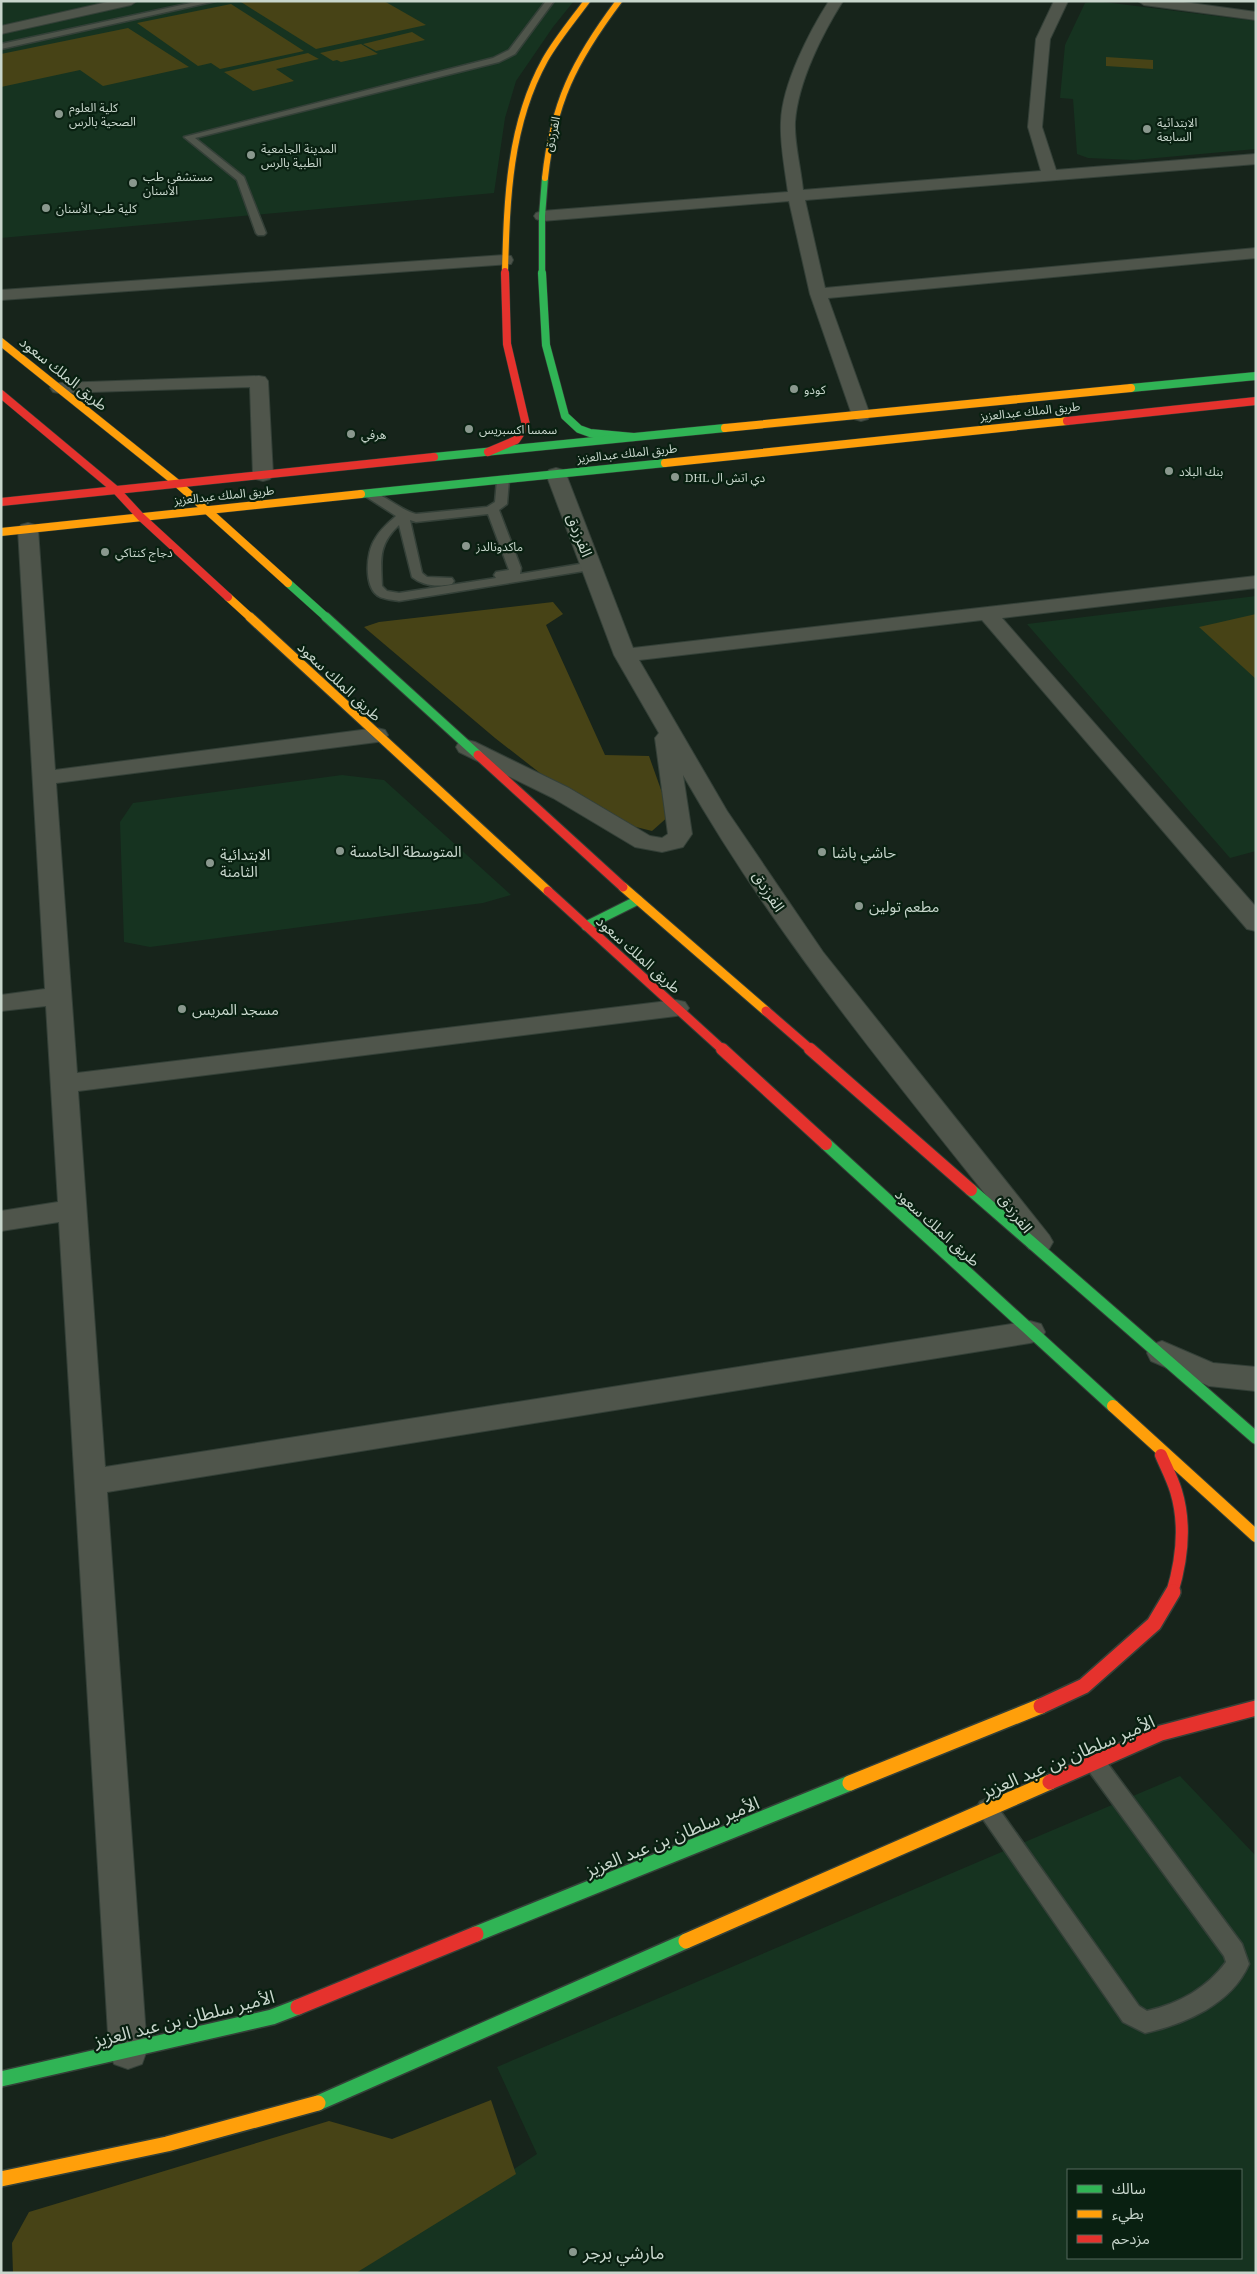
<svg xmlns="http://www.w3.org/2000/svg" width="1257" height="2274" font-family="'PT Serif','Noto Sans Arabic',serif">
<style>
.built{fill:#163320;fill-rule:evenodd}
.green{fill:#474316}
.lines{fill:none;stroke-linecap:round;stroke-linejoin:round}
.lane-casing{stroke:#344038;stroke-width:3}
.street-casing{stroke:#344038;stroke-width:2}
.fast-far4-casing{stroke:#344038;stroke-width:8}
.fast-far3-casing{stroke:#344038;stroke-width:9}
.fast-far2-casing{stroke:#344038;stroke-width:11}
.fast-far1-casing{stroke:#344038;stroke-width:14}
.fast-casing{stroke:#344038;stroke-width:18}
.slow-far4-casing{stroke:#344038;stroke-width:8}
.slow-far3-casing{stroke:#344038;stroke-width:9}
.slow-far2-casing{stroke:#344038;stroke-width:11}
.slow-far1-casing{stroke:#344038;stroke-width:14}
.slow-casing{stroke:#344038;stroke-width:18}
.jam-far4-casing{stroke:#344038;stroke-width:8}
.jam-far3-casing{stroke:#344038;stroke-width:9}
.jam-far2-casing{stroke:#344038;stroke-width:11}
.jam-far1-casing{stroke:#344038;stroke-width:14}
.jam-casing{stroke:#344038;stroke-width:18}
.lane{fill:#4f554b;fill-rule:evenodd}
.street{fill:#4f554b;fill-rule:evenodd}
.fast-far4{stroke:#30b455;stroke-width:6}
.fast-far3{stroke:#30b455;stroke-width:8}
.fast-far2{stroke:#30b455;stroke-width:9}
.fast-far1{stroke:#30b455;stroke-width:12}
.fast{stroke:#30b455;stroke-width:15}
.slow-far4{stroke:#ff9f0a;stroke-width:6}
.slow-far3{stroke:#ff9f0a;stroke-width:8}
.slow-far2{stroke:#ff9f0a;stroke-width:9}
.slow-far1{stroke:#ff9f0a;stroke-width:12}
.slow{stroke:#ff9f0a;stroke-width:15}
.jam-far4{stroke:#e5322d;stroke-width:6}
.jam-far3{stroke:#e5322d;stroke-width:8}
.jam-far2{stroke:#e5322d;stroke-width:9}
.jam-far1{stroke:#e5322d;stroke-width:12}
.jam{stroke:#e5322d;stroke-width:15}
.poi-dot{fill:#8a988e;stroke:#092011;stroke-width:2}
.labels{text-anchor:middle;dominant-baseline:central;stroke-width:4.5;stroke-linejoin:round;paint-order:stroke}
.far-poi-label{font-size:12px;fill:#c8d6cc;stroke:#092011;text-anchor:start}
.far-street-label{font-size:12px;fill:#c8d6cc;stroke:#092011}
.street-label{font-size:15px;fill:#c8d6cc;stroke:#092011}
.poi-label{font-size:15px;fill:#c8d6cc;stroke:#092011;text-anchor:start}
.near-street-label{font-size:18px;fill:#c8d6cc;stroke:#092011}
.near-poi-label{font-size:18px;fill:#c8d6cc;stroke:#092011;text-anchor:start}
</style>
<rect width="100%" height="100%" fill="#17241b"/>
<g class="built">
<path d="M1 1H574L553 27 516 81 505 118 494 193 1 238Z"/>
<path d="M1096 1 1256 21V149L1134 160 1088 158 1077 154 1073 99 1060 98 1065 45 1085 3Z"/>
<path d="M1256 596V851L1230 858 1027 624Z"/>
<path d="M342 775 384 780 511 895 483 903 150 947 124 942 120 822 133 803Z"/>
<path d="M1180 1776 1256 1856V2273H356L537 2154 497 2067ZM1068 2170H1241V2258H1068Z"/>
</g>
<g class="green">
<path d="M246 1H384L426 25 316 49 241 2Z"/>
<path d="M231 4 304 51 220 69 211 63 198 66 137 23Z"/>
<path d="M128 28 189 67 103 86 80 70 1 87V54Z"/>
<path d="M412 32 425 40 376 51 363 44Z"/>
<path d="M361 44 378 54 341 62 337 60 333 61 320 53Z"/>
<path d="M308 53 319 59 276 69 294 81 253 91 224 72Z"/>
<path d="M1106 57 1153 60V69L1106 66Z"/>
<path d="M553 602 563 614 546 625 605 755 649 756 670 815 652 831 624 824 540 773 495 738 364 627 379 622Z"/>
<path d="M1256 614V679L1199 627Z"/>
<path d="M491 2100 516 2174 356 2273H13L12 2243 29 2212 329 2121 392 2139Z"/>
</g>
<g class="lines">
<g class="lane-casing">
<g id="lane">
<path d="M200 1H216L1 49V44Z"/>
<path d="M546 1H554L515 54 499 62 195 138 244 177 266 233 264 235H258L256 233 237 180 184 137 493 58 509 50Z"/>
<path d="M503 477 509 480 507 504 499 510 521 568 520 574 592 562 598 566 596 569 399 601C393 600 385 599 380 597 363 589 366 552 375 539 380 530 388 523 396 516L365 496 363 494 365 492C377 488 401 511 416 514L487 507 495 502 497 480ZM488 514 509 570 496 572 494 575 496 578 399 593 387 591 382 586C381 559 378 545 399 525L412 577C423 586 438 587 452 584L454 581 452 578 427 577 422 573 410 520 416 522Z"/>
<path d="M1095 1754 1102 1756 1242 1944 1249 1964C1232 2004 1185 2024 1145 2033L1123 2022 976 1809 980 1802 987 1799 994 1802 1139 2006 1147 2011C1178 2004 1207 1988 1226 1962L1224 1956 1088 1770 1085 1763 1088 1756Z"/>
</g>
</g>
<g class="street-casing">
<g id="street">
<path d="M112 1H137L131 5 1 34V26Z"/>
<path d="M829 1H843C822 34 798 82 795 122 794 142 801 169 803 190L1041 171 1028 127 1036 39 1054 1H1068L1050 39 1042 127 1056 170 1256 154V164L805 200 825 288 1256 248V258L828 298 870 415 868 419 861 421 854 419 852 415 810 294 789 201 542 221 536 219 534 216 536 213 542 211 788 192C785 169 780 145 781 122 782 85 809 32 829 1Z"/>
<path d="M1138 1H1176L1256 12V20L1144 5Z"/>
<path d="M505 255 511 256 513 260 511 264 1 300V290Z"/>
<path d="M259 376 265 377 268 381 273 475 270 479 263 481 256 479 253 475 250 387 59 393 53 392 50 388 53 384 59 383Z"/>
<path d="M556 468 563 470 566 474 633 648 1256 576V588L1002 618 1256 907V931L1247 929 982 620 639 660 727 811 823 952 1049 1235 1053 1242 1049 1249 1039 1252 1029 1249C908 1096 780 945 683 775L692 834 683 847 662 852 635 847 553 798 459 752 456 747 459 742 467 740 475 742 569 788 650 836 662 838 668 834 655 738 659 733 614 655 546 474 549 470Z"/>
<path d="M28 523 35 525 38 529 55 770 377 728 385 730 388 735 385 740 377 742 56 783 77 1073 676 1000 685 1002 689 1008 685 1014 676 1016 78 1091 105 1467 1030 1321 1041 1324 1045 1332 1041 1340 1030 1343 107 1492 147 2050 142 2064 128 2069 114 2064 109 2050 59 1222 1 1231V1211L58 1202 46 1006 1 1011V995L45 989 18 529 21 525Z"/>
<path d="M1162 1341 1213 1363 1256 1367V1391L1209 1386 1151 1361 1147 1353 1151 1345Z"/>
</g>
</g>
<g class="fast-far4-casing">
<path id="fast-far4" d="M542 274V216L545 178"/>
</g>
<g class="fast-far3-casing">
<g id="fast-far3">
<path d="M542 273 546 345 565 416 579 429 590 433 633 437"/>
<path d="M1131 388 1256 376"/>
<path d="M434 457 725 428"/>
<path d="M361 494 665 463"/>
<path d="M288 583 327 618"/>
</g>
</g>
<g class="fast-far2-casing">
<g id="fast-far2">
<path d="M326 617 478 755"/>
<path d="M586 926 638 900"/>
</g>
</g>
<g class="fast-far1-casing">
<g id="fast-far1">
<path d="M826 1144 1113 1406"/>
<path d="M971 1190 1256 1438"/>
</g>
</g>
<g class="fast-casing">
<g id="fast">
<path d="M476 1934 850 1783"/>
<path d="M1 2079 272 2017 298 2007"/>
<path d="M318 2103 686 1941"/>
</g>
</g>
<g class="slow-far4-casing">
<g id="slow-far4">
<path d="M545 178C553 103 574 61 619 1"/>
<path d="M505 271C507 199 509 125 545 60 557 39 573 20 587 1"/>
</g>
</g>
<g class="slow-far3-casing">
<g id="slow-far3">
<path d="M1 342 178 484 288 583"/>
<path d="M725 428 1131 388"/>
<path d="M665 463 1067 421"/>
<path d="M1 532 361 494"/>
<path d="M228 597 251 618"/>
</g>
</g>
<g class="slow-far2-casing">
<g id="slow-far2">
<path d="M250 617 548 891"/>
<path d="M623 887 766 1011"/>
</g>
</g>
<g class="slow-far1-casing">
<path id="slow-far1" d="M1113 1406 1256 1536"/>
</g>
<g class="slow-casing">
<g id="slow">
<path d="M850 1783 1041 1706"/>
<path d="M686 1941 1050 1782"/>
<path d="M1 2179 167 2144 318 2103"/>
</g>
</g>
<g class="jam-far4-casing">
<path id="jam-far4" d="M505 271V274"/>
</g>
<g class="jam-far3-casing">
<g id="jam-far3">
<path d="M1 394 116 490 141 517 228 597"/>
<path d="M1067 421 1256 401"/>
<path d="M488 452 516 440 526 425 507 344 505 273"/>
<path d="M1 502 434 457"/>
</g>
</g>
<g class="jam-far2-casing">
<g id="jam-far2">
<path d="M478 755 623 887"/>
<path d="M548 891 723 1050"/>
<path d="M766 1011 811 1050"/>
</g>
</g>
<g class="jam-far1-casing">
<g id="jam-far1">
<path d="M722 1049 826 1144"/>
<path d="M810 1049 971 1190"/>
<path d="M1161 1455C1166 1467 1172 1478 1176 1491 1186 1524 1182 1560 1172 1593"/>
</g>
</g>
<g class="jam-casing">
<g id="jam">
<path d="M1041 1706 1084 1686 1154 1624 1173 1592"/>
<path d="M1050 1782 1161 1733 1256 1708"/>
<path d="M298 2007 476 1934"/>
</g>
</g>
<use href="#lane" class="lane"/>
<use href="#street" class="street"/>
<use href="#fast-far4" class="fast-far4"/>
<use href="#fast-far3" class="fast-far3"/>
<use href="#fast-far2" class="fast-far2"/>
<use href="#fast-far1" class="fast-far1"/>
<use href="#fast" class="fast"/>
<use href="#slow-far4" class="slow-far4"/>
<use href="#slow-far3" class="slow-far3"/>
<use href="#slow-far2" class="slow-far2"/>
<use href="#slow-far1" class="slow-far1"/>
<use href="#slow" class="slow"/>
<use href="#jam-far4" class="jam-far4"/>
<use href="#jam-far3" class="jam-far3"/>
<use href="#jam-far2" class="jam-far2"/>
<use href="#jam-far1" class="jam-far1"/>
<use href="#jam" class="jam"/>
</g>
<g class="poi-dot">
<circle cx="59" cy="114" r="5"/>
<circle cx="1147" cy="129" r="5"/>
<circle cx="251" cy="155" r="5"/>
<circle cx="133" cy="183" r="5"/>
<circle cx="46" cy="208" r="5"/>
<circle cx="794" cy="389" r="5"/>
<circle cx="469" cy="429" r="5"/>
<circle cx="351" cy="434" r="5"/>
<circle cx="1169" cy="471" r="5"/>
<circle cx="675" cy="477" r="5"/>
<circle cx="466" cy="546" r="5"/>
<circle cx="105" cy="552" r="5"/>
<circle cx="340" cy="851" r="5"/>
<circle cx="822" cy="852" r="5"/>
<circle cx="210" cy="863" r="5"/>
<circle cx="859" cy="906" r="5"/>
<circle cx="182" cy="1009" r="5"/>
<circle cx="573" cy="2252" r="5"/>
</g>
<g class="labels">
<g class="far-poi-label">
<text x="69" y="107">كلية العلوم<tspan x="69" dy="14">الصحية بالرس</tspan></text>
<text x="1157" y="122">الابتدائية<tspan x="1157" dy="14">السابعة</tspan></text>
<text x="261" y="148">المدينة الجامعية<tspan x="261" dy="14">الطبية بالرس</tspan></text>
<text x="143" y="176">مستشفى طب<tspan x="143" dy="14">الأسنان</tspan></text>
<text x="56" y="208">كلية طب الأسنان</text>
<text x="804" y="389">كودو</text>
<text x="479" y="429">سمسا اكسبريس</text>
<text x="361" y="434">هرفي</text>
<text x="1179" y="471">بنك البلاد</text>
<text x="685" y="477">DHL دي اتش ال</text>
<text x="476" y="546">ماكدونالدز</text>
<text x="115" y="552">دجاج كنتاكي</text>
</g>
<g class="far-street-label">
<text transform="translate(552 134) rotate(-78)">الفرزدق</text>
<text transform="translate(1030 411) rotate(-6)">طريق الملك عبدالعزيز</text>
<text transform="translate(627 453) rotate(-6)">طريق الملك عبدالعزيز</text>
<text transform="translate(224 495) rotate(-6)">طريق الملك عبدالعزيز</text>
</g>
<g class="street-label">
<text transform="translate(64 373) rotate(39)">طريق الملك سعود</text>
<text transform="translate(580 535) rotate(68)">الفرزدق</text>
<text transform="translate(340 681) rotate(43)">طريق الملك سعود</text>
<text transform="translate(769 891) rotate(56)">الفرزدق</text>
<text transform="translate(639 954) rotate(42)">طريق الملك سعود</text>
<text transform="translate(1016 1213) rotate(52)">الفرزدق</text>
<text transform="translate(938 1227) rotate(42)">طريق الملك سعود</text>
</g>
<g class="poi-label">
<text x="350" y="851">المتوسطة الخامسة</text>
<text x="832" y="852">حاشي باشا</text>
<text x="220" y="854">الابتدائية<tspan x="220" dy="17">الثامنة</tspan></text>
<text x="869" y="906">مطعم تولين</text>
<text x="192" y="1009">مسجد المريس</text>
</g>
<g class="near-street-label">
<text transform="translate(1068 1756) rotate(-23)">الأمير سلطان بن عبد العزيز</text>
<text transform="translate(672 1836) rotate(-22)">الأمير سلطان بن عبد العزيز</text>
<text transform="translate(184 2018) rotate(-14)">الأمير سلطان بن عبد العزيز</text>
</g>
<g class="near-poi-label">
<text x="583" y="2252">مارشي برجر</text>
</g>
</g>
<rect width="1257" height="2274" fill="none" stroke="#c8d6cc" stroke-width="5"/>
<rect x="1067" y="2169" width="175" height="90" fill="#092011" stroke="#55695c"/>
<rect x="1077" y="2185" width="25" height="8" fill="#30b455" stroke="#55695c"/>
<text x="1112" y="2194" font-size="15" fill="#c8d6cc">سالك</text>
<rect x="1077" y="2210" width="25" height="8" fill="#ff9f0a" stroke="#55695c"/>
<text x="1112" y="2219" font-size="15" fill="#c8d6cc">بطيء</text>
<rect x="1077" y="2235" width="25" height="8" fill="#e5322d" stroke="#55695c"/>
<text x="1112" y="2244" font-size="15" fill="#c8d6cc">مزدحم</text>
</svg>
